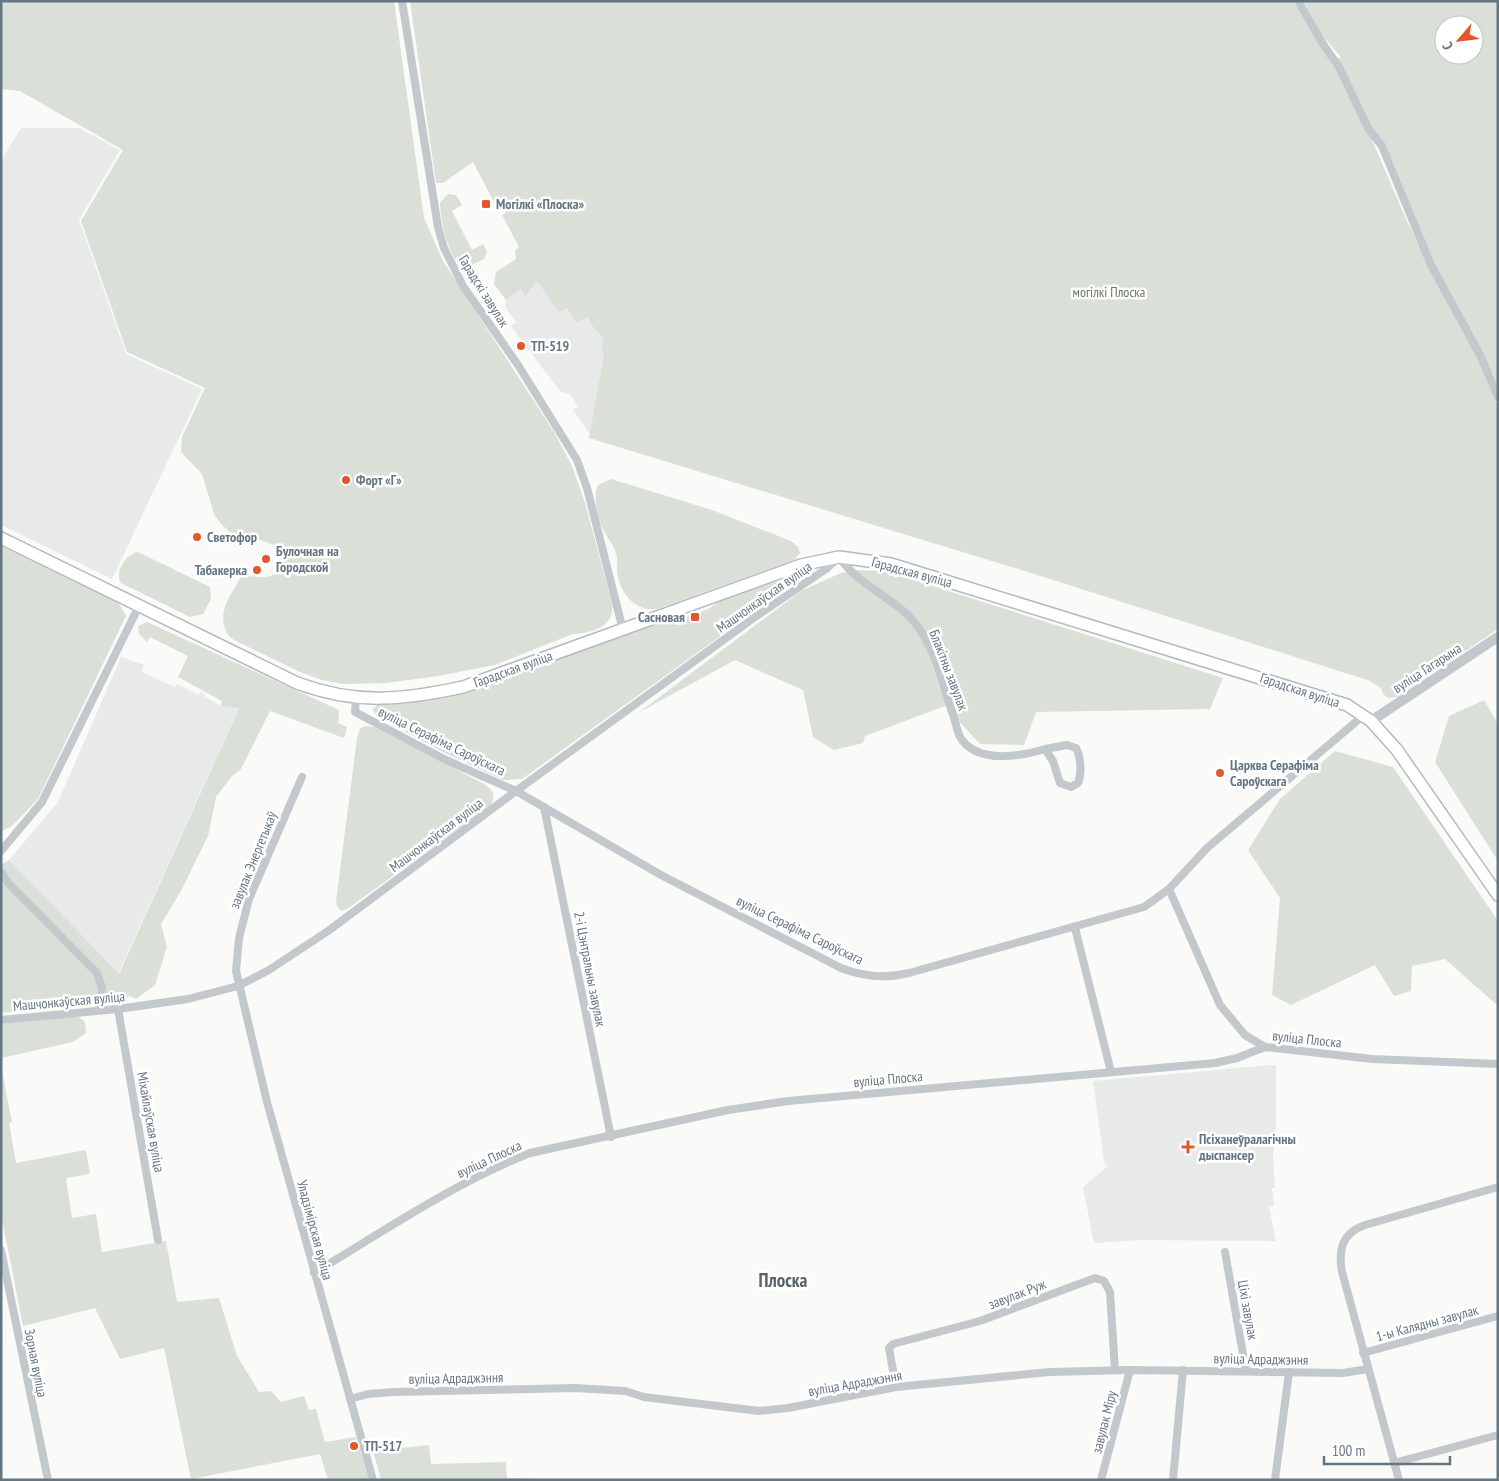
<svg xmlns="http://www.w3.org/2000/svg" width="1499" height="1481" font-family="'PT Sans Narrow',sans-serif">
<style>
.built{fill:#e8e9e9}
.green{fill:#dadfd7;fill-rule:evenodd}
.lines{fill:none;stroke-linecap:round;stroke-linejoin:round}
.secondary-casing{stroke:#b3babf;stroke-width:14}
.minor{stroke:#c3c8cc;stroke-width:8}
.tertiary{stroke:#c3c8cc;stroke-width:10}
.secondary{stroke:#fff;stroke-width:11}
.poi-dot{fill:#e4572e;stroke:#fff;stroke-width:2}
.labels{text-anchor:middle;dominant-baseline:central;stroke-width:5;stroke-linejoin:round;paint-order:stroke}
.poi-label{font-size:14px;font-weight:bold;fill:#657683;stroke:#fff;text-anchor:start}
.street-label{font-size:14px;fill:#657683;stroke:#fff}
.park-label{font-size:14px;fill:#687a64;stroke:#fff}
.district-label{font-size:19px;font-weight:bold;fill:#57646e;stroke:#fff}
</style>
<rect width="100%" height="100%" fill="#fafaf8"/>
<g class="built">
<path d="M21 128H79L120 150 79 220 126 354 202 389 112 579 1 525V161Z"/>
<path d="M537 280 547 295 567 308 588 317 592 326 604 339 601 351 604 354 590 434 573 410 578 406 570 394 561 392 546 373 511 326 516 322 505 307 506 300 521 289 525 295Z"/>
<path d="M121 657 144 665 142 672 175 687 177 684 199 695 200 692 205 694 204 697 221 706 239 707 118 974 9 860 58 802Z"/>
<path d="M1270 1065H1276V1127L1273 1154 1275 1188H1272L1274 1206 1269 1207 1276 1241 1139 1240 1094 1243 1083 1187 1108 1166 1104 1162 1093 1081Z"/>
</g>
<g class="green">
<path d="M1 1H394L424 218 443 261 554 432 572 466 585 503 612 603C615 627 593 633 573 634L495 665 438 676 386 683 343 684 322 680 300 672 234 640 228 635C215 613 231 595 242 575 261 577 275 583 284 561L277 546 260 540H239L221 524 214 514 202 474 181 452 182 437 205 388 127 352 81 221 123 150 20 91 1 89Z"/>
<path d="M410 1H1293L1331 62 1341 57 1322 35 1303 1H1498V386C1479 343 1452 304 1433 261 1414 220 1402 177 1381 137L1372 140 1406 219 1444 297 1475 352 1498 407V629L1397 697 1388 698 1383 694 1381 688 1368 680 1342 672 1028 572 589 438 604 354 601 351 604 339 592 326 588 317 576 322 567 308 559 312 537 281 525 296 521 289 506 300 494 284 496 272 516 259 515 250 519 247 502 215 506 213 502 205 497 208 473 162 443 183H436ZM1444 25H1474V55H1444Z"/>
<path d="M448 194 456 195 462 205 452 211 472 250 483 244 487 251 484 259 465 268C449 262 440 219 440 203Z"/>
<path d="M611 479 712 510 791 541 798 547 800 553 794 560 657 609C635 612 620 593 617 572 617 564 618 558 615 550 612 543 608 539 605 533 598 521 592 498 598 485Z"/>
<path d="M1 546 114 600 120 605 126 616 38 799 11 827 1 831Z"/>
<path d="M138 552 210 587 211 599 203 614 190 617 121 583C114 572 126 554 138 552Z"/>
<path d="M857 570 882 571 898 575 1223 678 1210 709 1036 712 1024 745 980 744 945 706 865 736 863 743 834 750 813 737 803 690 735 660 638 713 801 591 841 573Z"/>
<path d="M776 582 781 588 777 595 522 779 503 780 441 751 378 717 372 709 381 703 462 692 669 617H686L708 609 724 598Z"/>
<path d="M147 622 339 710 338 723 347 727 344 738 270 711 241 769 232 776 216 797 208 836 181 891 161 924 167 947 155 985 136 999 128 995 129 997 1 1013V865L9 860 119 974 239 708 221 706 222 701 178 677 188 656 150 637 147 642 139 634 138 626Z"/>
<path d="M1484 700 1498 724V861L1435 762 1449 716Z"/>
<path d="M364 726 375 727 484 784C493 790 497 796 490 806L347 909 342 911 338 908 336 902 357 738 360 729Z"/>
<path d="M1335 751 1393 767 1498 921V1006L1445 959 1412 966 1411 991 1394 996 1375 965 1291 1005 1272 995 1280 898 1248 850 1280 799Z"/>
<path d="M78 1016 85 1022 86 1033 73 1042 1 1058V1024Z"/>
<path d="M1 1066 12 1122 9 1123 16 1163 86 1150 90 1174 66 1178 72 1218 96 1214 102 1252 166 1241 177 1302 219 1298 237 1356 259 1392 271 1391 281 1402 304 1396 309 1410 316 1409 325 1442 356 1437 369 1480H328L320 1454 191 1479 164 1348 120 1359 95 1308 23 1326 1 1214Z"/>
<path d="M429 1445 431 1464 506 1462 507 1478 564 1480H381L373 1451Z"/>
</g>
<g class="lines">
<g class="secondary-casing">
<path id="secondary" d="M1 538 297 683C356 705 403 700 463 687L801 565 839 557 891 564 1347 705 1371 721 1397 750 1498 895"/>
</g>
<g class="minor">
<path d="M402 1 438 227 444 248 463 286 518 365 577 460 587 488 623 630"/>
<path d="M1298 1 1323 44 1339 67 1368 128 1382 146 1431 265 1480 355 1498 397"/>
<path d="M356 698 355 712 446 760 516 791 661 875 841 968C864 977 885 979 909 973L1144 907 1169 889 1207 848 1364 715"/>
<path d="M302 777 249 899 239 938 236 971 267 1102 373 1480"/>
<path d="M544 807 611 1137"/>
<path d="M1 851 42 802 139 606"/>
<path d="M1 872 8 883 97 973 102 988 99 1010"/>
<path d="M1169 889 1220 1005 1245 1035 1265 1047"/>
<path d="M1075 928 1111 1072"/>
<path d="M118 1009 158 1240"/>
<path d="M1 1020 118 1009 188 999 238 986 269 970 328 931 516 791 755 617 826 569 839 557C859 586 894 597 916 624 936 650 943 685 953 715 956 722 957 734 962 740 980 764 1022 756 1045 749L1053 761 1060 783 1071 787 1078 783C1082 774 1081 757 1076 748L1067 745 1045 749"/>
<path d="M1 1250 48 1480"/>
<path d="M1225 1252 1246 1371"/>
<path d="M314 1273C384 1231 453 1184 530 1153L728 1110 788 1101 1215 1063 1237 1058 1265 1047 1372 1059 1498 1064"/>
<path d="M1363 1353 1498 1316"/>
<path d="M896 1387 889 1348 893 1344 980 1321 1095 1278 1104 1281 1110 1292 1115 1370"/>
<path d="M350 1399 368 1394 394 1392 575 1388 625 1391 644 1397 759 1411 788 1408 896 1387 1050 1372 1130 1370 1343 1373 1368 1369"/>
<path d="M1394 1463 1498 1435"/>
<path d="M1101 1480 1130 1370"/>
<path d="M1173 1480 1183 1370"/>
<path d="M1275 1480 1289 1372"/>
<path d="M1399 1480 1342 1272C1338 1250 1342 1233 1365 1225L1498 1187"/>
</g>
<path class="tertiary" d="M1371 721 1498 637"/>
<use href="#secondary" class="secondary"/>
</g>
<g class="poi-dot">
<rect x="481" y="199" width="10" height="10" rx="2.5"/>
<circle cx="521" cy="346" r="5"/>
<circle cx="346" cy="480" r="5"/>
<circle cx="197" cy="537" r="5"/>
<circle cx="266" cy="559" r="5"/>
<circle cx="257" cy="570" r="5"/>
<rect x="690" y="612" width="10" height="10" rx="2.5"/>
<circle cx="1220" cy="773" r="5"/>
<path d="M1185.5 1139.5h5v5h5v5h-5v5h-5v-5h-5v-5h5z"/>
<circle cx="354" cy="1446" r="5"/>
</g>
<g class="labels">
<g class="poi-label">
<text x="496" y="204">Могілкі «Плоска»</text>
<text x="531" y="346">ТП-519</text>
<text x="356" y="480">Форт «Г»</text>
<text x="207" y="537">Светофор</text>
<text x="276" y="551">Булочная на<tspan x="276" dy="16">Городской</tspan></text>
<text x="247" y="570" text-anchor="end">Табакерка</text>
<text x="685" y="617" text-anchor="end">Сасновая</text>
<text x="1230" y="765">Царква Серафіма<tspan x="1230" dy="16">Сароўскага</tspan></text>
<text x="1199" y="1139">Псіханеўралагічны<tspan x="1199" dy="16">дыспансер</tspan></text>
<text x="364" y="1446">ТП-517</text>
</g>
<g class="street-label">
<text transform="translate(484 291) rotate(58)">Гарадскі завулак</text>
<text transform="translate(912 572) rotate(15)">Гарадская вуліца</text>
<text transform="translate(764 597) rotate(-35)">Машчонкаўская вуліца</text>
<text transform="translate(1427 668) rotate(-33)">вуліца Гагарына</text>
<text transform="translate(513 669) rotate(-20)">Гарадская вуліца</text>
<text transform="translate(949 670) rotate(69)">Блакітны завулак</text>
<text transform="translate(1300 690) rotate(18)">Гарадская вуліца</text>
<text transform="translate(442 741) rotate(26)">вуліца Серафіма Сароўскага</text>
<text transform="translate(436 835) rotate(-37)">Машчонкаўская вуліца</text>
<text transform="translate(253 860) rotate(-68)">завулак Энергетыкаў</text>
<text transform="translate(800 930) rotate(26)">вуліца Серафіма Сароўскага</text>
<text transform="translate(590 969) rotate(79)">2-і Цэнтральны завулак</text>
<text transform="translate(69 1001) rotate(-5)">Машчонкаўская вуліца</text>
<text transform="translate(1307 1039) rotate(6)">вуліца Плоска</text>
<text transform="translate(888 1079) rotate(-5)">вуліца Плоска</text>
<text transform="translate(151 1122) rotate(80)">Міхайлаўская вуліца</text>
<text transform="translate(489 1159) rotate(-25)">вуліца Плоска</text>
<text transform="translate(315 1230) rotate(75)">Уладзімірская вуліца</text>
<text transform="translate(1017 1294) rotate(-21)">завулак Руж</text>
<text transform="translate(1248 1310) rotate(80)">Ціхі завулак</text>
<text transform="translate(1427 1323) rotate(-15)">1-ы Калядны завулак</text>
<text transform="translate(1261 1359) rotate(1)">вуліца Адраджэння</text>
<text transform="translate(36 1363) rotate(79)">Зорная вуліца</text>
<text transform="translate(456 1378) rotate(-1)">вуліца Адраджэння</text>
<text transform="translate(855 1383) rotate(-10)">вуліца Адраджэння</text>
<text transform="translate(1104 1422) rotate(-76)">завулак Міру</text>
</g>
<g class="park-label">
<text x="1109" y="292">могілкі Плоска</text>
</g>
<g class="district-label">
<text x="783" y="1280">Плоска</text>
</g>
</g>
<rect width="1499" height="1481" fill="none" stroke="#657683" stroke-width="5"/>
<g transform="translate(1459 40) rotate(242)"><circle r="24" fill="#ffffff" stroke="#c1c8cd"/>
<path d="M0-4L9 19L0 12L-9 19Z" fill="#e4572e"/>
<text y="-8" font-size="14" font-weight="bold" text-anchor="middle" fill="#657683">С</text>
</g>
<path d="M1324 1456v8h126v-8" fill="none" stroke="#657683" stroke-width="2.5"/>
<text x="1332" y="1456" font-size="15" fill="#657683" stroke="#ffffff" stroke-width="4" paint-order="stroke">100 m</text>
</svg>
